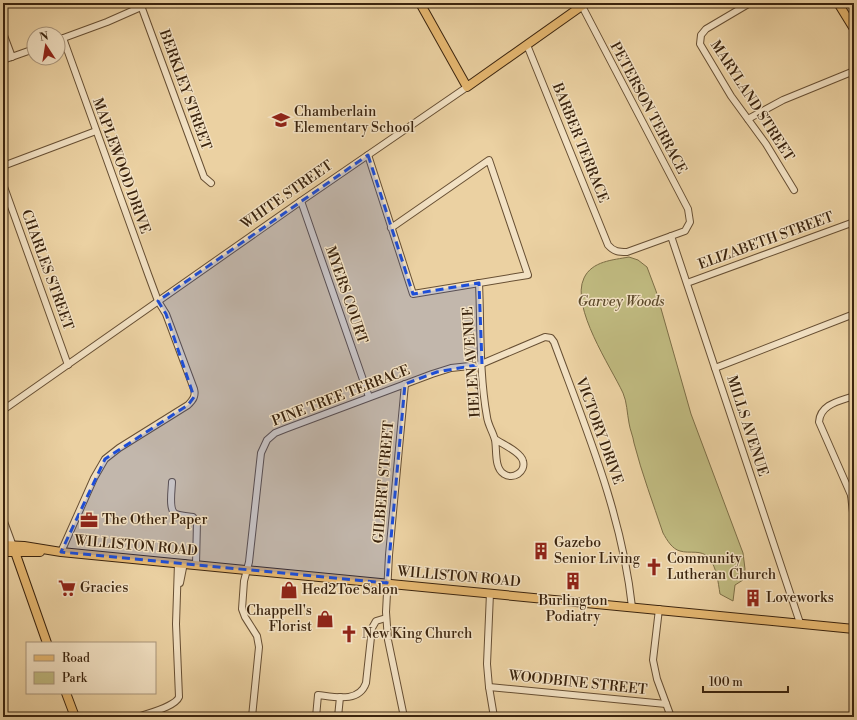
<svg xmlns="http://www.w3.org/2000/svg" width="857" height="720" font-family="'Libre Bodoni',serif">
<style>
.green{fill:#bfb97f;stroke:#7d6e46}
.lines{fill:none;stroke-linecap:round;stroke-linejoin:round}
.minor-casing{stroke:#674f33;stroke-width:8}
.major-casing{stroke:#3b240e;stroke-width:10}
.minor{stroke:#f2e1c3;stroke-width:6}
.major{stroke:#e6b871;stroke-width:8}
.marked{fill:#1d4ed8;fill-opacity:0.2;stroke:#1d4ed8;stroke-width:3;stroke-dasharray:8 5;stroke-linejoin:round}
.labels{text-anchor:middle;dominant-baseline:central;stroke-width:3;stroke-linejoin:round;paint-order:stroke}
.street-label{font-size:14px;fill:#3b240e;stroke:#f2e1c3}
.poi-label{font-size:14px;fill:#3b240e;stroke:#f2e1c3;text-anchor:start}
.park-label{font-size:14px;font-style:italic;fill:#5c492a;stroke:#f2e1c3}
</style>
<rect width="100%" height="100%" fill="#ebd1a2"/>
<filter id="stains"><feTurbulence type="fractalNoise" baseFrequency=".005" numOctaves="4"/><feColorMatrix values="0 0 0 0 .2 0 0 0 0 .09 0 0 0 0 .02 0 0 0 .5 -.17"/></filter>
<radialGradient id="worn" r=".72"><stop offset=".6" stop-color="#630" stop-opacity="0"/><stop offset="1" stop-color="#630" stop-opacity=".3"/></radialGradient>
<path class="green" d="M629 257 638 260 647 267 656 291 691 414 743 553 745 569 743 580 735 585 733 601 720 594C718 582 717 568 709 558 702 549 689 554 680 551 672 549 667 540 663 533 653 503 642 474 634 443 633 436 630 430 629 423 627 413 627 402 623 393 611 367 570 307 584 278 592 261 613 260 629 257Z"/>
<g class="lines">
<g class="minor-casing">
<g id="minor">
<path d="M140 3 204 177 211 183"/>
<path d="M750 3 706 29 701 35 700 44 731 96 766 144 794 190"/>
<path d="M3 33 12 57"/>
<path d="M58 40 107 22 141 7 147 3"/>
<path d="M527 45 608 245C614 252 619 252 627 252L685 231 690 222 688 209 582 6"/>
<path d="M3 60 34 49"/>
<path d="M748 119 783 100 854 71"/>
<path d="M368 155 413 294 528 275 489 160 391 228"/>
<path d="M3 166 96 131"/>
<path d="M3 184 68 365"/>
<path d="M301 201 369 397"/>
<path d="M671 236 800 623"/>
<path d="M479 283C481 327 479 373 487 417 488 425 493 432 495 440 497 450 494 468 504 474 513 480 526 472 523 461 521 452 502 444 495 439"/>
<path d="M687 283 854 222"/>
<path d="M715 368 854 314"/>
<path d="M854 396C840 401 820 404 819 422L851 495 854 499"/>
<path d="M3 410 301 201 467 87"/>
<path d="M172 482C172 489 168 511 176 514 181 516 188 516 193 517L197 522 196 564"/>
<path d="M851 495 854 521"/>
<path d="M3 519 14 549"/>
<path d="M61 552 94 478 105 459 119 448 188 405C193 400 196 396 194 389L166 314 158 301 148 274 63 38"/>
<path d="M180 583 184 563"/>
<path d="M490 593 487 664 489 687 494 717"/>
<path d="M659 609 653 660 657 679 671 717"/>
<path d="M489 687 666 704"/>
<path d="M138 717C148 713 175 707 179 697L176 624 178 563"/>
<path d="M252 717 259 647 257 636 245 617 242 609 244 581 249 562 261 453 267 440 275 433 285 429 432 374 451 368 479 365 545 337 551 338 554 342C586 429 622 514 632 607"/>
<path d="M316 717 318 695C335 697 359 703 366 683L372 628 376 621 386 618"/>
<path d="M338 717 340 697"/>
<path d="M404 717 388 640 386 612 389 555 405 384"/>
</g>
</g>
<g class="major-casing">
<g id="major">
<path d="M420 3 467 87 586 3"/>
<path d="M838 3 854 29"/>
<path d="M3 545 24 546 61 552 854 629"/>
<path d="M3 552H40"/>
<path d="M15 552 47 643"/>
<path d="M66 693 75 717"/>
</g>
</g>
<use href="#minor" class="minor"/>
<use href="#major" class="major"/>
</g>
<path class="marked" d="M368 155 413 294 479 283 482 364 437 372 405 384 387 583 61 552 105 459 188 405 194 397 166 314 158 301Z"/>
<defs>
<g id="school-bare" transform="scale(1.38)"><path d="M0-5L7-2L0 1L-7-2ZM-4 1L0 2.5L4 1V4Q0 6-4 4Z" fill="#8f2418" stroke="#f2e1c3" stroke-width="2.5" paint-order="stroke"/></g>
<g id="office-bare" transform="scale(1.38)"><path d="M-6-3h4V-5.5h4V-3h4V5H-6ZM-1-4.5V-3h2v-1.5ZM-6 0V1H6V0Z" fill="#8f2418" stroke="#f2e1c3" stroke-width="2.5" paint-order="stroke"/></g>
<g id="building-bare" transform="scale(1.38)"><path d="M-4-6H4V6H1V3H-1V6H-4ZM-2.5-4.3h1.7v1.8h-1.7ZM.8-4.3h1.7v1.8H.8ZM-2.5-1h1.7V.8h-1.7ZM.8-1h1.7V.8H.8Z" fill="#8f2418" stroke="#f2e1c3" stroke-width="2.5" paint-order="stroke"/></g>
<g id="church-bare" transform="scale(1.38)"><path d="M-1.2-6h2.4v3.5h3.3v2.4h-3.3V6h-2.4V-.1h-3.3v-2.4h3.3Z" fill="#8f2418" stroke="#f2e1c3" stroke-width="2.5" paint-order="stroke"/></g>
<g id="supermarket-bare" transform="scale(1.38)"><path d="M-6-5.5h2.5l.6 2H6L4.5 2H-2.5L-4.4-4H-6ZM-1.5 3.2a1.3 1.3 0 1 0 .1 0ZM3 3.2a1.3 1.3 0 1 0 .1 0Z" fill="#8f2418" stroke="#f2e1c3" stroke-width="2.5" paint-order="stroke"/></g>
<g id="shop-bare" transform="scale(1.38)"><path d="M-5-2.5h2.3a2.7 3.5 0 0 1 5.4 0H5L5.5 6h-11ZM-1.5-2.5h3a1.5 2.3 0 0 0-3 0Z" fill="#8f2418" stroke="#f2e1c3" stroke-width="2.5" paint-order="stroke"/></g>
</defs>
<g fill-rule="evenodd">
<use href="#school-bare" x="281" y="120"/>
<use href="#office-bare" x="89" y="520"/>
<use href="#building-bare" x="541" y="551"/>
<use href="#church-bare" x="654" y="567"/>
<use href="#building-bare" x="573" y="581"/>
<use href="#supermarket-bare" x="67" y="588"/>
<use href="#shop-bare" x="289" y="590"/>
<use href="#building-bare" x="753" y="598"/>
<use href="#shop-bare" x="325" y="619"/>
<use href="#church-bare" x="349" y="634"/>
</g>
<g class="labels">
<g class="street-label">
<text transform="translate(185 90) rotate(70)">BERKLEY STREET</text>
<text transform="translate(752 101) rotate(57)">MARYLAND STREET</text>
<text transform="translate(648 108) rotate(62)">PETERSON TERRACE</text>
<text transform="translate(580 143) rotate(68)">BARBER TERRACE</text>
<text transform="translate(121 166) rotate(70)">MAPLEWOOD DRIVE</text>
<text transform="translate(287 195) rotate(-35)">WHITE STREET</text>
<text transform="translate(766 241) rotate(-20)">ELIZABETH STREET</text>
<text transform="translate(47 270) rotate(70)">CHARLES STREET</text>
<text transform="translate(346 295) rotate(71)">MYERS COURT</text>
<text transform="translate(472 362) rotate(-94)">HELEN AVENUE</text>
<text transform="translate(341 396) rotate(-21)">PINE TREE TERRACE</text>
<text transform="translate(747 426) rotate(72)">MILLS AVENUE</text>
<text transform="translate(599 431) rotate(70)">VICTORY DRIVE</text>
<text transform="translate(384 482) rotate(-85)">GILBERT STREET</text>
<text transform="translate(136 546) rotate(5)">WILLISTON ROAD</text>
<text transform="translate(459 577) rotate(5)">WILLISTON ROAD</text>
<text transform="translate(578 683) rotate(6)">WOODBINE STREET</text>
</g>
<g class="poi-label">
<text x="294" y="112">Chamberlain<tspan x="294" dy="16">Elementary School</tspan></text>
<text x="102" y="520">The Other Paper</text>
<text x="554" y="543">Gazebo<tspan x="554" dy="16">Senior Living</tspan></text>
<text x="667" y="559">Community<tspan x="667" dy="16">Lutheran Church</tspan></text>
<text x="80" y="588">Gracies</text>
<text x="302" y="590">Hed2Toe Salon</text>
<text x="766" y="598">Loveworks</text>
<text x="573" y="601" text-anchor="middle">Burlington<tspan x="573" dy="16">Podiatry</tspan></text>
<text x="312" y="611" text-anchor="end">Chappell's<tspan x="312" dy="16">Florist</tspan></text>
<text x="362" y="634">New King Church</text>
</g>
<g class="park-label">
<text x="621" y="302">Garvey Woods</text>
</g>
</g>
<rect width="857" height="720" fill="none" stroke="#ebd1a2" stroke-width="16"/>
<rect x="4" y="4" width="849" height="712" fill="none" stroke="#3b240e" stroke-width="2"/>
<rect x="8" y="8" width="841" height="704" fill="none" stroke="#3b240e"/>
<rect x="26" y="642" width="130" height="52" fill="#f2e1c3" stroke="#a9957b"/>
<rect x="34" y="655" width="20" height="6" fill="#e6b871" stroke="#a9957b"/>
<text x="62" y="662" font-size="12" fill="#3b240e">Road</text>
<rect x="34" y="672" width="20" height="12" fill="#bfb97f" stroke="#a9957b"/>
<text x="62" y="682" font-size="12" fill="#3b240e">Park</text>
<g transform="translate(46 46) rotate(348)"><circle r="19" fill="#f2e1c3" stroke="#a9957b"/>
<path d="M0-3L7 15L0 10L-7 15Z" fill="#8f2418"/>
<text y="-6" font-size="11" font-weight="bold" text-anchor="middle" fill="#3b240e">N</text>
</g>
<path d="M703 686v6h85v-6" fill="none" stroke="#3b240e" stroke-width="2"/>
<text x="709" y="686" font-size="12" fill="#3b240e" stroke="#f2e1c3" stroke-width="3" paint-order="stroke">100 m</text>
<rect width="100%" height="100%" filter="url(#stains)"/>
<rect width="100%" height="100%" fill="url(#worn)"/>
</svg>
